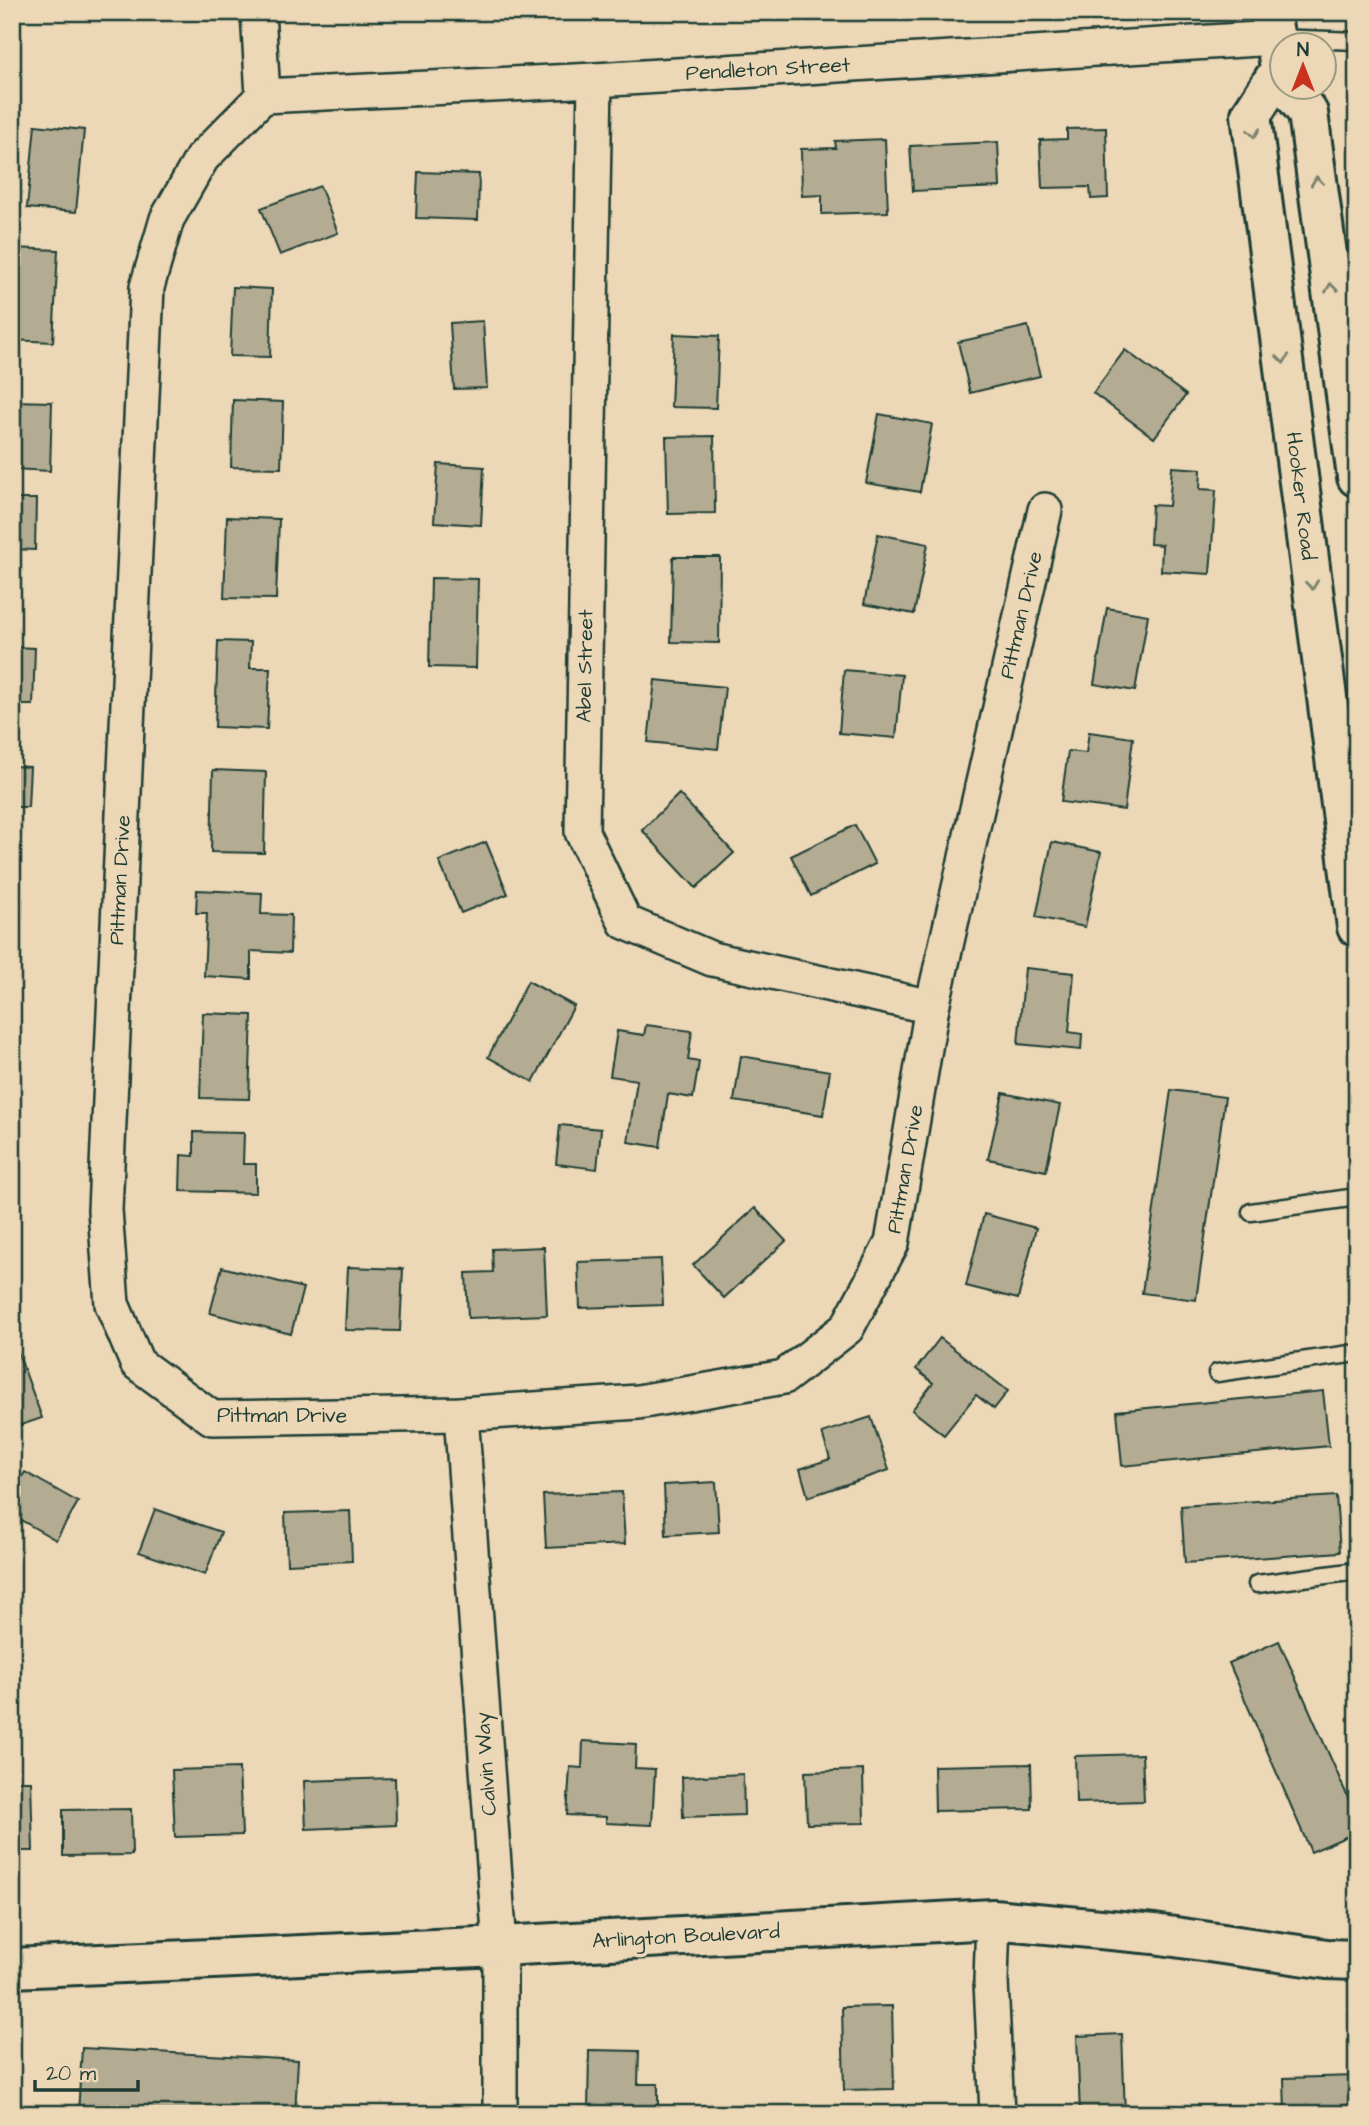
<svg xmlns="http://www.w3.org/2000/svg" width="1369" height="2126" font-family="'Architects Daughter',sans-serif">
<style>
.building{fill:#b3ac92;stroke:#1f3d34;stroke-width:2}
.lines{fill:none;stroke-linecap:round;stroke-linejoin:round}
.service-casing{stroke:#1f3d34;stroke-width:21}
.minor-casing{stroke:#1f3d34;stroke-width:38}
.secondary-casing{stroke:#1f3d34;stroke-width:44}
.service{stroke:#ecd7b6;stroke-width:16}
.minor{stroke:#ecd7b6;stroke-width:33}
.secondary{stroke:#ecd7b6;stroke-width:38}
.oneway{stroke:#7b826e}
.labels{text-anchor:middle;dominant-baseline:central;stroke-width:7;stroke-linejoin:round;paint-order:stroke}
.street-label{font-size:21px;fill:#1f3d34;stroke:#ecd7b6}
</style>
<rect width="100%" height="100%" fill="#ecd7b6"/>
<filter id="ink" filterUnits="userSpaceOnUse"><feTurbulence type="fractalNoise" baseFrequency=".0143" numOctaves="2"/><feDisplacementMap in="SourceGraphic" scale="14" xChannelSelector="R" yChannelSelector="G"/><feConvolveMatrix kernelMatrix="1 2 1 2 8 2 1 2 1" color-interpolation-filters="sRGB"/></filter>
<g filter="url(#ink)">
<g class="building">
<path d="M35 125 84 130 76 212 27 208Z"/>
<path d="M1106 128 1108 198 1091 199 1090 187 1042 188 1040 140 1067 139V129Z"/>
<path d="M885 139 888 212 822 214V195L802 196 801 149 836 148 835 141Z"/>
<path d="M998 142 1000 187 913 191 910 146Z"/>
<path d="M418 172 479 174 478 220 416 218Z"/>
<path d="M320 186 338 233 280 255 261 208Z"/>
<path d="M13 248 58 250 53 342 12 340Z"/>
<path d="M233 287 272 289 270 357 230 356Z"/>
<path d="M483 321 487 388 454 389 450 323Z"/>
<path d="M1028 326 1040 376 970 393 958 342Z"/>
<path d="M674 334 719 336 716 408 671 407Z"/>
<path d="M1125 350 1186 395 1154 438 1093 393Z"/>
<path d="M233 400 283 402 281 468 231 467Z"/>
<path d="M12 401 52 402 50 471 12 469Z"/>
<path d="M879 414 932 424 920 492 866 483Z"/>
<path d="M714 436 715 513 668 514 666 437Z"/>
<path d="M438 464 484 467 481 525 434 522Z"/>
<path d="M1172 467 1201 469 1200 489 1216 490 1210 574 1161 571 1162 545 1150 544 1152 505 1169 506Z"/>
<path d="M12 499H36L35 550 12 549Z"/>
<path d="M227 517 279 519 276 599 224 598Z"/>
<path d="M878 534 928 544 914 614 864 604Z"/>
<path d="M673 557H720L719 643 671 642Z"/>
<path d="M431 578 478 579 476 668 429 667Z"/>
<path d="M1107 608 1148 615 1135 691 1094 684Z"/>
<path d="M218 641 251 642 250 668H270L267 729 215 727Z"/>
<path d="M12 647 35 648 33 705H12Z"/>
<path d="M844 670 902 675 896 738 839 733Z"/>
<path d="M655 680 725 687 718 749 648 742Z"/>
<path d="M1089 732 1133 738 1124 810 1061 802 1068 751 1086 753Z"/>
<path d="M12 766 30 767 28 807H12Z"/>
<path d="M213 770 266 772 264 853 211 852Z"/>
<path d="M679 794 734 853 696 888 642 830Z"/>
<path d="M855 825 875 864 811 896 791 856Z"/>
<path d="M486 842 508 894 461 913 439 861Z"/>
<path d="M1052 842 1101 852 1085 927 1036 917Z"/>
<path d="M197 890 262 893 261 914 291 915 290 953 251 951V979L204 976 207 913H196Z"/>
<path d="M12 900H22L20 956H12Z"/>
<path d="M1025 968 1074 973 1069 1032 1082 1034 1081 1050 1018 1044Z"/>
<path d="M528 981 574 1006 533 1082 488 1057Z"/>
<path d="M12 1006H14L13 1091H12Z"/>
<path d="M203 1013 252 1015 249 1099 200 1098Z"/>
<path d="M646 1025 692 1031 688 1060 699 1062 693 1098 668 1094 660 1147 628 1142 637 1080 610 1076 617 1031 644 1035Z"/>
<path d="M741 1056 830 1071 823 1115 734 1101Z"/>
<path d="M1171 1090 1225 1097 1196 1300 1142 1293Z"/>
<path d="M1003 1093 1060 1105 1046 1171 988 1159Z"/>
<path d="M560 1125 601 1129 597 1169 556 1164Z"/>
<rect x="12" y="1126" width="1" height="93"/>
<path d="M194 1132 244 1133 243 1164H256V1193L180 1191 181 1155 194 1156Z"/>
<path d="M755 1208 786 1241 724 1298 693 1265Z"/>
<path d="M984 1214 1036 1228 1018 1299 966 1286Z"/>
<path d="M544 1247 547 1315 468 1318 466 1273 493 1272 492 1249Z"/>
<path d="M661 1259 663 1305 580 1308 578 1262Z"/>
<path d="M222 1267 303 1288 291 1334 210 1313Z"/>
<path d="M348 1267 403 1269 400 1331 345 1330Z"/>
<path d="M940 1338 1008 1391 994 1409 976 1395 944 1435 912 1410 933 1383 916 1369Z"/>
<path d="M17 1350 42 1418 12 1428V1351Z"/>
<path d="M1323 1391 1329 1446 1122 1466 1117 1411Z"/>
<path d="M871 1417 889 1470 808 1497 800 1469 830 1459 822 1433Z"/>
<path d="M25 1472 78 1502 56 1540 12 1515V1494Z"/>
<path d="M716 1482 719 1532 666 1535 664 1485Z"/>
<path d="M622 1492 625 1544 546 1548 543 1495Z"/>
<path d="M1336 1496 1340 1552 1185 1563 1181 1506Z"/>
<path d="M155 1509 221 1532 205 1575 139 1552Z"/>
<path d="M350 1511 352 1561 287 1564 285 1513Z"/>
<path d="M1279 1641 1357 1818V1832L1311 1852 1229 1663Z"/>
<path d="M583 1741 636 1744 635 1768 655 1769 652 1825 606 1823V1817L567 1815 570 1767 582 1768Z"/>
<path d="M1142 1754 1144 1801 1076 1803 1075 1756Z"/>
<path d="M1031 1764 1032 1809 935 1811 934 1766Z"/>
<path d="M239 1768 242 1835 175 1837 172 1770Z"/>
<path d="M863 1770 864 1823 807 1824 805 1772Z"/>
<path d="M743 1774 744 1815 683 1817 682 1777Z"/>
<path d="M395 1778 396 1825 306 1829 304 1781Z"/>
<path d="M12 1781H31L33 1851H12Z"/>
<path d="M131 1809 132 1855 63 1856V1810Z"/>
<path d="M892 2006 894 2089 844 2090 842 2007Z"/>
<path d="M1122 2034 1125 2114H1080L1077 2036Z"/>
<path d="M82 2048 298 2060 295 2114H78Z"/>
<path d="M589 2050 639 2051 638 2084H658V2114H588Z"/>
<path d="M1357 2076V2114H1285L1284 2078Z"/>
</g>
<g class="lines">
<g class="service-casing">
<g id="service">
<path d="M1275 38 1357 41"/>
<path d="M1251 1212 1357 1197"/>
<path d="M1217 1373 1357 1353"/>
<path d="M1257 1584 1357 1571"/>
</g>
</g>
<g class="minor-casing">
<g id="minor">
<path d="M258 12 263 96 202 158 167 219 147 287 105 1210 112 1304 137 1363 212 1418 461 1414 638 1402 784 1377 847 1328 892 1243 932 1007 1045 510"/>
<path d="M595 80 582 832 625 922 712 959 932 1007"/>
<path d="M263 96 595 80 1274 38"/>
<path d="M461 1414 500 1946V2114"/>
<path d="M993 1919 991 1981 997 2114"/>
</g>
</g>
<g class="secondary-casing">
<g id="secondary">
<path d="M1270 12 1282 77"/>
<path d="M1278 73 1251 115 1357 927"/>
<path d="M1289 88 1308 113 1357 477"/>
<path d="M12 1968 500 1946 993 1919 1154 1934 1327 1959 1357 1960"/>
</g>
</g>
<use href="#service" class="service"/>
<use href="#minor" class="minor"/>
<use href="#secondary" class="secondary"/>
</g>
<defs><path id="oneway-chevron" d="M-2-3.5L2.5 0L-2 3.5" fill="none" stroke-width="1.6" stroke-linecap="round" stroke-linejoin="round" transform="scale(1.75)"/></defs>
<g class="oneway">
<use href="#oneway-chevron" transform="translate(1254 133) rotate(83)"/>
<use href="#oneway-chevron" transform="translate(1317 181) rotate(-97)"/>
<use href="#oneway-chevron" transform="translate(1331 288) rotate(-98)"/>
<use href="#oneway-chevron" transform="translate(1283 359) rotate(83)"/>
<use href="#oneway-chevron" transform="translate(1312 585) rotate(83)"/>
</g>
</g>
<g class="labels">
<g class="street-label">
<text transform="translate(768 69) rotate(-3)">Pendleton Street</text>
<text transform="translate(1301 496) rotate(83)">Hooker Road</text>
<text transform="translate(1021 615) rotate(-77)">Pittman Drive</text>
<text transform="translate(585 666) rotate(-89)">Abel Street</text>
<text transform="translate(120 880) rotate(-87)">Pittman Drive</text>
<text transform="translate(905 1169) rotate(-80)">Pittman Drive</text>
<text x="282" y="1415">Pittman Drive</text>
<text transform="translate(486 1764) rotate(-94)">Calvin Way</text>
<text transform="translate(686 1936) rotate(-3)">Arlington Boulevard</text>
</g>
</g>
<rect width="1369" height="2126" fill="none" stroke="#ecd7b6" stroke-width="42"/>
<rect x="21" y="21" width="1327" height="2084" fill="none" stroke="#1f3d34" stroke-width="2.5" filter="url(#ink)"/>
<g transform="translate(1303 66)"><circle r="33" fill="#ecd7b6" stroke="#9a9982" stroke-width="2"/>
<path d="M0-5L12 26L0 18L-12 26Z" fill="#c8321e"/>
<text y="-10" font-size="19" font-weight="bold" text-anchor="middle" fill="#1f3d34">N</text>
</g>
<path d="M35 2080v10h103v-10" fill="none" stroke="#1f3d34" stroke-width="3.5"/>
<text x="46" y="2080" font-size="21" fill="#1f3d34" stroke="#ecd7b6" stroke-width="5" paint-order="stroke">20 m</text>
</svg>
